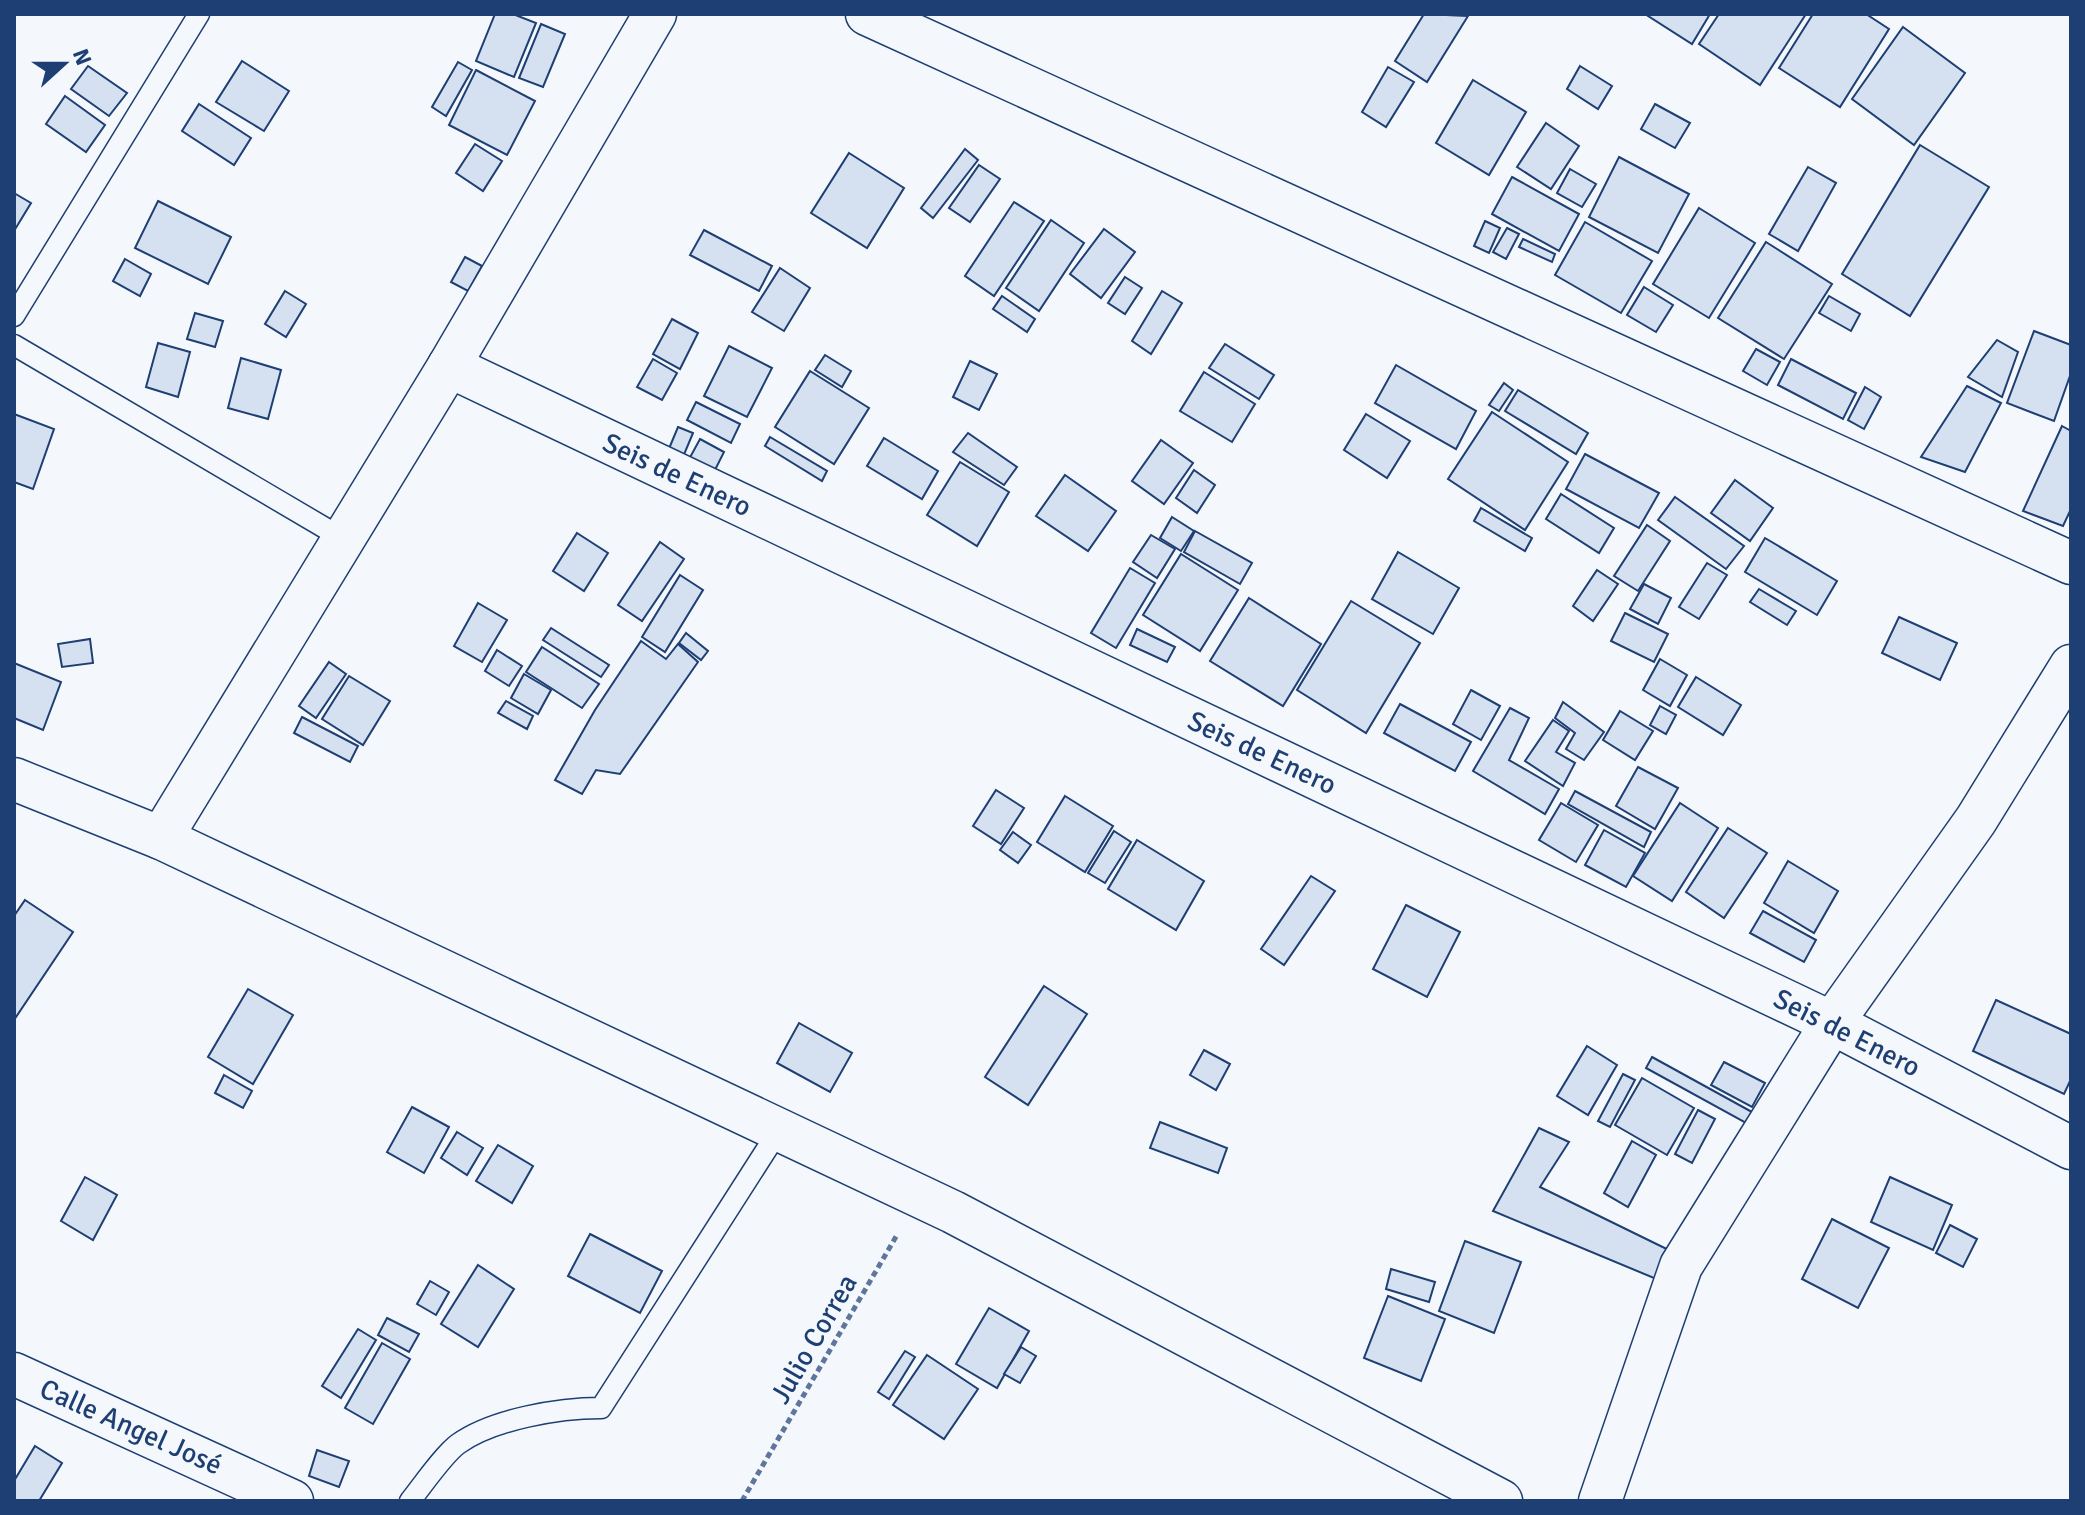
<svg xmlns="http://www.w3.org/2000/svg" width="2085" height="1515" font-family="Signika,sans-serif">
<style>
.building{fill:#d5e0f0;stroke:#1d3f73;stroke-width:2}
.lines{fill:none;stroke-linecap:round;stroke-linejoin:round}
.lane-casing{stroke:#1d3f73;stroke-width:23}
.street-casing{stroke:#1d3f73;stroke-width:45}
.path{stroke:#5e769c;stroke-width:5;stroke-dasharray:6 4;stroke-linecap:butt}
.lane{stroke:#f4f7fb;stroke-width:20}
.street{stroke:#f4f7fb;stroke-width:42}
.labels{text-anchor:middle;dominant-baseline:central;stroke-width:6;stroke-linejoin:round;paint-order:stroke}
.street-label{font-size:28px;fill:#1d3f73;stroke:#f4f7fb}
</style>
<rect width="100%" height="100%" fill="#f4f7fb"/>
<g class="building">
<path d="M495 14H513L536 23 514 77 476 61Z"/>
<path d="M1424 14 1468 16 1427 82 1395 61Z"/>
<path d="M1645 14H1710L1692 44Z"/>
<path d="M1719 14H1806L1760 85 1699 44Z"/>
<path d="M1813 14H1866L1889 29 1840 107 1779 68Z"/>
<path d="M541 24 565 34 543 87 519 78Z"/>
<path d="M1903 27 1965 73 1914 145 1852 99Z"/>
<path d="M242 61 289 91 264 131 216 102Z"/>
<path d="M458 62 472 70 446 116 432 107Z"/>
<path d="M88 66 127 93 109 116 71 89Z"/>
<path d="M1580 66 1612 86 1598 109 1567 89Z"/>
<path d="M1388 67 1414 82 1386 127 1362 112Z"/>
<path d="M476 70 535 101 507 155 449 125Z"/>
<path d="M1473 80 1526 112 1489 175 1436 143Z"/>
<path d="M65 96 105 125 86 152 46 124Z"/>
<path d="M199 104 251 138 234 165 182 131Z"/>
<path d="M1655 104 1690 123 1675 148 1641 129Z"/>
<path d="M1546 123 1579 146 1551 189 1517 167Z"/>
<path d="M475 144 502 161 483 191 456 173Z"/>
<path d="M1920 145 1989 187 1910 316 1842 274Z"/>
<path d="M965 149 978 160 933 218 921 208Z"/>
<path d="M849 153 904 188 867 248 811 213Z"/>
<path d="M1619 157 1689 194 1658 253 1589 217Z"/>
<path d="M979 165 1000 179 970 222 949 208Z"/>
<path d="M1808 167 1836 183 1798 251 1769 234Z"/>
<path d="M1570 169 1596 184 1582 207 1557 193Z"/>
<path d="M1512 177 1579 214 1559 251 1492 214Z"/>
<path d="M14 193 31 203 14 231Z"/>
<path d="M158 201 231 237 208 284 135 248Z"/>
<path d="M1014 202 1044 221 994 296 965 276Z"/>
<path d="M1699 208 1755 243 1709 318 1653 284Z"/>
<path d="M1051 220 1084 243 1039 311 1006 288Z"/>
<path d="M1485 221 1500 228 1489 253 1474 246Z"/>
<path d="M1585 222 1652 261 1621 313 1555 275Z"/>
<path d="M1507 228 1519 234 1506 259 1493 252Z"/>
<path d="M1104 229 1135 252 1101 298 1070 274Z"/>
<path d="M704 230 772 266 759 291 690 255Z"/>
<path d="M1523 239 1555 254 1552 262 1519 247Z"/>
<path d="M1766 242 1832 284 1784 359 1718 318Z"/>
<path d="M465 257 482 266 468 291 451 282Z"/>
<path d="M125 259 151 274 140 296 113 281Z"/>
<path d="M780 268 810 288 784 331 752 312Z"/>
<path d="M1125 277 1142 288 1125 314 1108 303Z"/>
<path d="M1644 287 1673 305 1656 332 1627 315Z"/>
<path d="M285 291 306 304 286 337 265 324Z"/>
<path d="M1162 291 1182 303 1151 354 1132 341Z"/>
<path d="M1002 296 1035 319 1027 332 993 309Z"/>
<path d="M1829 296 1860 314 1851 331 1819 313Z"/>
<path d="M195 313 223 321 215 347 187 339Z"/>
<path d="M672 319 698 333 680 369 653 354Z"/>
<path d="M2034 331 2071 345V373L2054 421 2007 403Z"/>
<path d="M1997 340 2018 352 2002 397 1968 377Z"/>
<path d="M158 343 190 352 178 397 146 387Z"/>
<path d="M1225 344 1274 375 1259 399 1209 368Z"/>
<path d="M729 346 772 368 747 417 704 396Z"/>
<path d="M1756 349 1780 362 1767 385 1743 371Z"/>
<path d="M825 355 851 371 842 387 815 370Z"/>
<path d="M241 358 281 370 268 419 228 408Z"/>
<path d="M653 359 677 373 662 400 637 387Z"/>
<path d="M1791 359 1856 393 1843 419 1778 385Z"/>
<path d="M970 361 997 374 979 410 953 397Z"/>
<path d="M1396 365 1476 411 1456 449 1375 403Z"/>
<path d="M810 371 869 408 834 464 775 427Z"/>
<path d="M1204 372 1255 404 1232 442 1180 411Z"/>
<path d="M1504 383 1513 390 1499 411 1489 405Z"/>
<path d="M1967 386 2001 403 1965 472 1921 457Z"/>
<path d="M1865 387 1881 397 1864 429 1848 420Z"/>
<path d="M1518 390 1588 433 1576 454 1505 411Z"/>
<path d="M696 402 740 424 731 443 687 420Z"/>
<path d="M1492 412 1568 462 1525 530 1448 479Z"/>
<path d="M14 414 54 429 33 489 14 482Z"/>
<path d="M1366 414 1410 441 1387 478 1344 450Z"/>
<path d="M2062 426 2071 431V509L2063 526 2023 511Z"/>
<path d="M678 427 693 433 683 457 668 451Z"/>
<path d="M968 433 1017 467 1004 485 953 452Z"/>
<path d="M770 437 827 471 822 481 765 446Z"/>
<path d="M884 438 938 471 922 499 867 466Z"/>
<path d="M700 439 724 452 713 474 688 461Z"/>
<path d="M1161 440 1193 463 1164 504 1132 481Z"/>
<path d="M1585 454 1659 493 1639 528 1566 489Z"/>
<path d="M960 462 1009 492 977 546 927 515Z"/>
<path d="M1194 470 1215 485 1197 513 1176 498Z"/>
<path d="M1065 475 1116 511 1088 551 1036 516Z"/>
<path d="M1735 480 1773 508 1750 541 1711 513Z"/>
<path d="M1561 494 1614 528 1599 553 1546 519Z"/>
<path d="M1675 497 1744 546 1726 569 1658 520Z"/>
<path d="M1481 508 1532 538 1525 551 1474 521Z"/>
<path d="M1172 517 1194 531 1181 551 1160 538Z"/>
<path d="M1647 525 1670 541 1638 591 1614 576Z"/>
<path d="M1195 531 1252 563 1240 584 1184 552Z"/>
<path d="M577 533 608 553 584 591 553 571Z"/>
<path d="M1151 535 1175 549 1157 578 1133 562Z"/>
<path d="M1765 538 1837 581 1817 615 1745 572Z"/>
<path d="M660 542 684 559 642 621 618 605Z"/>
<path d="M1398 552 1459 588 1433 634 1372 599Z"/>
<path d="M1181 554 1238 590 1200 651 1143 615Z"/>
<path d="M1707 563 1727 575 1699 619 1679 607Z"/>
<path d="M1130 568 1155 583 1116 648 1091 633Z"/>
<path d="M1597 570 1618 584 1593 621 1573 606Z"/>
<path d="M680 575 703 590 665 652 642 637Z"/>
<path d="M1644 584 1671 598 1658 624 1630 609Z"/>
<path d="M1759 589 1796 611 1787 625 1750 602Z"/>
<path d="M1249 598 1321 644 1283 706 1210 661Z"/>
<path d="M1351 601 1420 643 1366 733 1297 690Z"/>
<path d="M478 603 507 620 482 662 454 646Z"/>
<path d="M1625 613 1668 634 1654 662 1611 641Z"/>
<path d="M1899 617 1957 643 1940 680 1882 653Z"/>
<path d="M551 628 609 665 601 677 543 640Z"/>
<path d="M1137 629 1175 647 1167 662 1130 645Z"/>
<path d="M686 633 708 651 701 660 679 643Z"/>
<path d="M90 639 93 663 62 667 58 644Z"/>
<path d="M641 641 666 659 678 644 698 662 620 774 596 770 582 794 555 780 595 710Z"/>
<path d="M542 647 599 684 582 708 526 672Z"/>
<path d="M497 650 522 666 509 686 485 671Z"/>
<path d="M1660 659 1687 675 1670 706 1643 690Z"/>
<path d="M329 662 346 674 316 718 299 706Z"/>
<path d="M14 663 61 682 43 730 14 718Z"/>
<path d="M524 674 551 690 538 714 511 698Z"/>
<path d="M349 676 390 701 363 745 322 719Z"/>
<path d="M1696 677 1741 705 1723 735 1678 707Z"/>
<path d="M1471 690 1500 706 1481 740 1453 724Z"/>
<path d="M506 701 533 716 527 729 498 713Z"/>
<path d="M1563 702 1604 732 1584 760 1566 749 1575 733 1555 718Z"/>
<path d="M1400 704 1471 742 1455 771 1384 733Z"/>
<path d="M1660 706 1676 715 1666 734 1650 725Z"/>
<path d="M1510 708 1529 718 1509 760 1559 789 1545 814 1473 771Z"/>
<path d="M1620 711 1653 731 1635 760 1603 740Z"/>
<path d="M302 717 358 746 350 762 294 733Z"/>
<path d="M1553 720 1569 731 1556 752 1575 763 1563 786 1525 761Z"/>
<path d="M1638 767 1678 788 1655 829 1616 806Z"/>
<path d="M996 790 1024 808 1001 844 973 826Z"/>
<path d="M1575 791 1651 832 1644 847 1568 804Z"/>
<path d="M1065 796 1113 826 1085 872 1037 842Z"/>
<path d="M1561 803 1598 825 1576 862 1539 840Z"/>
<path d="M1680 803 1718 828 1672 901 1633 876Z"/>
<path d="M1728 828 1767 853 1724 918 1686 892Z"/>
<path d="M1604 830 1645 853 1626 887 1585 865Z"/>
<path d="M1114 831 1131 842 1105 883 1088 873Z"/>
<path d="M1013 832 1031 845 1018 863 1000 850Z"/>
<path d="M1137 840 1204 881 1176 930 1108 889Z"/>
<path d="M1788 861 1838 891 1814 933 1764 903Z"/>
<path d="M1311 876 1335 891 1284 965 1261 949Z"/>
<path d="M25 900 73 932 14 1020V916Z"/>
<path d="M1406 905 1460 932 1427 997 1373 969Z"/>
<path d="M1763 911 1816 940 1804 962 1750 933Z"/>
<path d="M1044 986 1087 1014 1028 1105 985 1077Z"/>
<path d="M248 989 293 1015 253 1084 208 1057Z"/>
<path d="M1996 1000 2071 1034V1079L2064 1094 1973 1051Z"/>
<path d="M799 1023 852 1053 830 1092 777 1063Z"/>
<path d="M1587 1046 1617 1065 1588 1115 1557 1096Z"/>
<path d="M1204 1050 1230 1064 1216 1090 1190 1075Z"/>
<path d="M1652 1057 1752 1112 1746 1123 1646 1068Z"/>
<path d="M1724 1062 1765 1083 1752 1107 1711 1085Z"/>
<path d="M1623 1074 1635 1080 1610 1127 1598 1121Z"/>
<path d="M224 1075 252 1091 243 1108 215 1093Z"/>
<path d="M1642 1078 1694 1108 1667 1155 1615 1125Z"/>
<path d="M412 1107 449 1127 424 1173 387 1152Z"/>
<path d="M1698 1110 1715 1119 1692 1163 1675 1154Z"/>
<path d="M1160 1122 1227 1148 1218 1173 1150 1148Z"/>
<path d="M1539 1128 1569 1142 1540 1187 1681 1256 1666 1283 1493 1211Z"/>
<path d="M457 1132 483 1148 467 1175 441 1158Z"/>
<path d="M1632 1141 1656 1155 1628 1207 1604 1193Z"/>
<path d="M498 1145 533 1166 512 1203 476 1181Z"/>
<path d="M85 1177 117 1195 93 1240 61 1221Z"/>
<path d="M1890 1177 1952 1205 1933 1250 1871 1222Z"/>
<path d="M1832 1219 1889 1248 1858 1308 1802 1279Z"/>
<path d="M1950 1225 1977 1239 1963 1267 1936 1253Z"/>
<path d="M590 1234 662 1271 640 1313 568 1276Z"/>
<path d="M1465 1241 1521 1262 1494 1333 1439 1311Z"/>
<path d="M478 1265 514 1289 478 1347 441 1324Z"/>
<path d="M1391 1269 1435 1282 1429 1302 1386 1289Z"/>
<path d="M430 1281 449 1292 436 1315 417 1304Z"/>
<path d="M1388 1296 1445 1319 1421 1381 1364 1358Z"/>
<path d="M989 1308 1029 1331 997 1388 956 1364Z"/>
<path d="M387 1318 419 1334 409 1352 378 1335Z"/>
<path d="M358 1329 376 1340 341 1398 322 1386Z"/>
<path d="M382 1343 410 1359 373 1424 345 1408Z"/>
<path d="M1021 1347 1036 1356 1020 1383 1004 1374Z"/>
<path d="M905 1351 915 1357 889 1399 878 1392Z"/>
<path d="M927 1355 978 1389 944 1439 893 1405Z"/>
<path d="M35 1446 62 1463 39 1501H14V1481Z"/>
<path d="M317 1450 349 1461 339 1487 309 1476Z"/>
</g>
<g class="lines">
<g class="lane-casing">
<g id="lane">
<path d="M14 316 199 14"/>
<path d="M14 345 342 538"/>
<path d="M410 1501C422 1486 444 1454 458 1444 493 1419 559 1408 601 1408L779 1130"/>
</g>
</g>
<g class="street-casing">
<g id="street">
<path d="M867 14 2071 563"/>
<path d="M449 366 1832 1023 2071 1148"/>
<path d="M14 779 161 838 953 1212 1501 1501"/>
<path d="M161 838 449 366 655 14"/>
<path d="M14 1374 292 1501"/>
<path d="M1600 1501 1681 1266 1832 1023 1976 820 2071 666"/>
</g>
</g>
<path class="path" d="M742 1501 897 1235"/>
<use href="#lane" class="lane"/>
<use href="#street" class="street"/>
</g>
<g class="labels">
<g class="street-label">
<text transform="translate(677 475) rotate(25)">Seis de Enero</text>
<text transform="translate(1262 753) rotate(25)">Seis de Enero</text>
<text transform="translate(1847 1033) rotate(27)">Seis de Enero</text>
<text transform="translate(814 1339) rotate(-60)">Julio Correa</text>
<text transform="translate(131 1427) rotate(24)">Calle Angel José</text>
</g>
</g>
<rect width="2085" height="1515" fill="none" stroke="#1d3f73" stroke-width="32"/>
<g transform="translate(64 64) rotate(69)" stroke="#f4f7fb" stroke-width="6" paint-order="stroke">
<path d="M0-6L14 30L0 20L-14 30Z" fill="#1d3f73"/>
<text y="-12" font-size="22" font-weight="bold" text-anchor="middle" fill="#1d3f73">N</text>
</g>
</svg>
